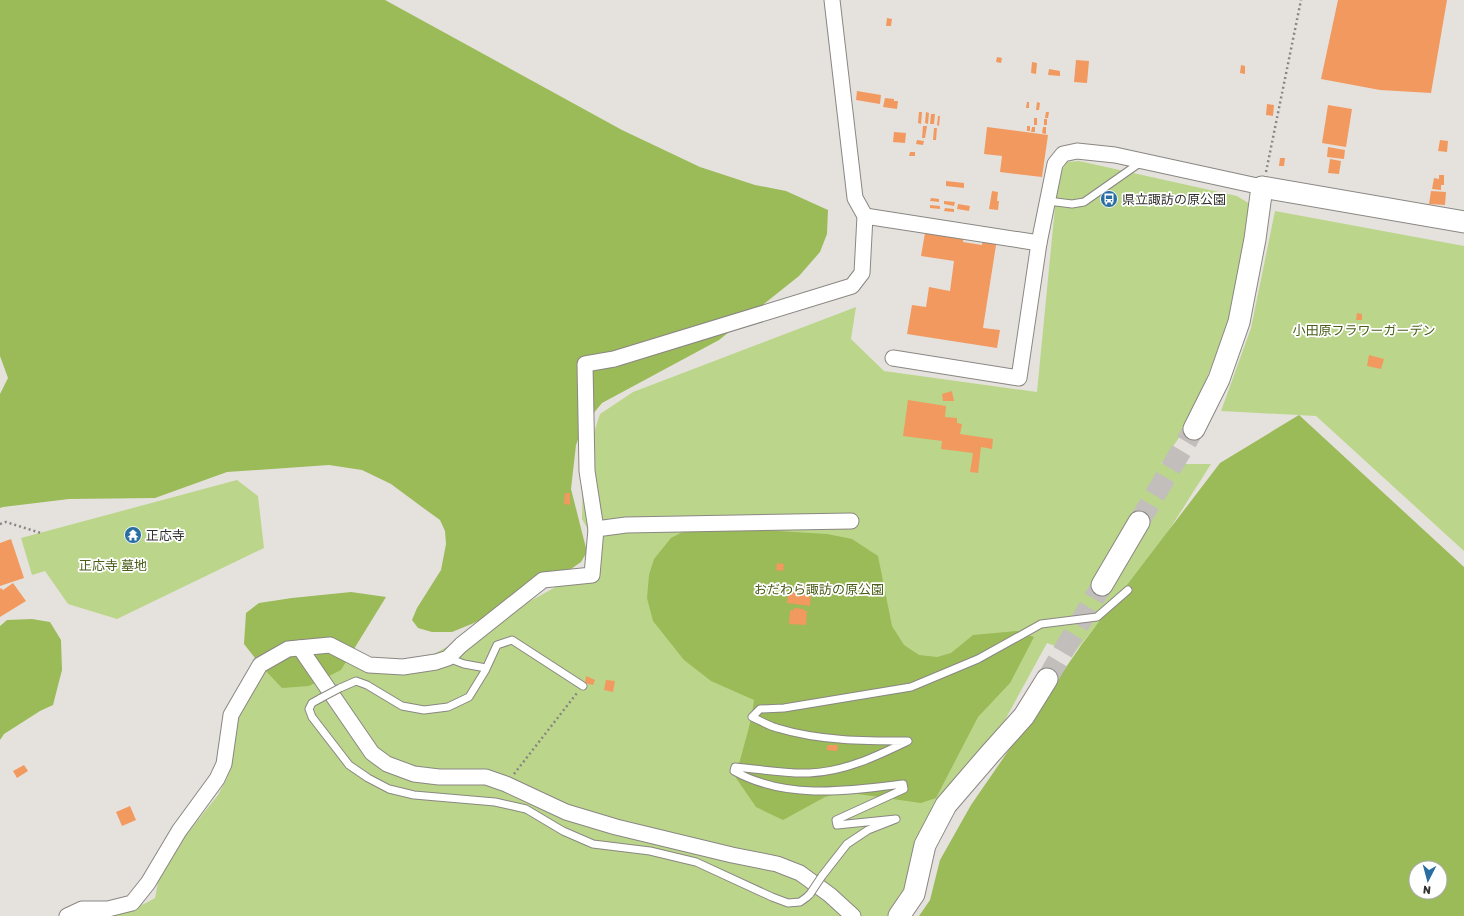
<svg xmlns="http://www.w3.org/2000/svg" width="1464" height="916" font-family="Rubik,'Noto Sans JP',sans-serif">
<style>
.green{fill:#bbd68a}
.forest{fill:#9bba58;fill-rule:evenodd}
.building{fill:#f2995f}
.lines{fill:none;stroke-linecap:round;stroke-linejoin:round}
.secondary-tunnel{stroke:#c1bebb;stroke-width:21;stroke-dasharray:21 10;stroke-linecap:butt}
.lane-casing{stroke:#8a8783;stroke-width:9}
.street-casing{stroke:#8a8783;stroke-width:17}
.secondary-casing{stroke:#8a8783;stroke-width:23}
.path{stroke:#888683;stroke-width:2.5;stroke-dasharray:2 3;stroke-linecap:butt}
.lane{stroke:#fff;stroke-width:7}
.street{stroke:#fff;stroke-width:15}
.secondary{stroke:#fff;stroke-width:21}
.lane-bridge-casing{stroke:#8a8783;stroke-width:9;stroke-linecap:butt}
.lane-bridge{stroke:#fff;stroke-width:7}
.labels{text-anchor:middle;dominant-baseline:central;stroke-width:3.5;stroke-linejoin:round;paint-order:stroke}
.poi-label{font-size:13px;fill:#31302e;stroke:#fff;text-anchor:start}
.park-label{font-size:13px;fill:#4a5e19;stroke:#fff}
</style>
<rect width="100%" height="100%" fill="#e5e2de"/>
<g class="green">
<path d="M1079 161 1237 196 1250 204 1229 323 1187 426 1161 464H1211L1138 579 1094 628 1074 653 1047 643 1005 720 951 789 907 892 891 916H72L120 914 146 903 155 898 161 866 218 795 227 778 230 768 238 714 274 653 421 661 594 566V540L582 519 583 466 600 414 633 392 856 307 851 339 884 371 1037 392 1058 176 1067 162Z"/>
<path d="M1275 211 1464 246V551L1316 416 1221 411 1251 328Z"/>
<path d="M237 480 258 496 264 548 117 619 68 604 45 571 32 575 21 538Z"/>
</g>
<g class="forest">
<path d="M0 0H385L622 130 700 167 755 185 786 191 828 210 827 234 820 252 799 276 719 340 602 403 583 426 576 445 571 489 587 552 581 562 561 576 474 623 452 632H432L418 628 412 620 417 608 441 570 446 544 445 531 440 520 422 507 391 484 362 470 329 465 227 472 155 498 69 499 3 507 0 508V394L8 378 0 356Z"/>
<path d="M1299 415 1464 567V916H919L930 900 940 860 971 805 1082 644 1220 463ZM1416 868H1440V892H1416Z"/>
<path d="M694 526 827 534 852 539 878 556 892 626 904 645 919 655 937 657 951 653 973 635 1017 631 1034 637 1010 683 978 717 936 798 921 803 844 792 825 797 783 820 756 807 736 778C741 752 751 727 754 700L711 681 684 660 653 621 647 598 649 575 654 559 671 538Z"/>
<path d="M351 592 386 597 341 670 309 686 282 688 262 667 244 644 246 613 259 603 292 598Z"/>
<path d="M32 619 50 622 61 640 62 670 53 705 40 711 4 734 0 740V626L7 620Z"/>
</g>
<g class="building">
<path d="M1338 0H1447L1431 93 1380 90 1321 79Z"/>
<path d="M887 18 892 19 891 26H886Z"/>
<path d="M997 57 1002 58 1001 63 996 62Z"/>
<path d="M1076 60 1089 61 1087 83 1074 82Z"/>
<path d="M1032 62 1037 63 1036 74 1031 73Z"/>
<path d="M1241 65 1245 66V74L1240 73Z"/>
<path d="M1049 69 1060 71V76L1048 75Z"/>
<path d="M857 91 881 95 880 104 856 100Z"/>
<path d="M885 98 894 99V101H898L897 109 883 107Z"/>
<path d="M1027 102H1029V108H1026Z"/>
<path d="M1037 102 1040 103 1039 110H1036Z"/>
<path d="M1267 104 1274 105 1273 116 1266 115Z"/>
<path d="M1328 105 1352 109 1346 147 1322 143Z"/>
<path d="M919 112H922L921 124 918 123Z"/>
<path d="M926 112 929 113 928 124 925 123Z"/>
<path d="M1046 112H1049L1048 118H1045Z"/>
<path d="M931 114H935L934 124H930Z"/>
<path d="M938 116H940L939 126 937 125Z"/>
<rect x="1034" y="118" width="3" height="7"/>
<rect x="1044" y="119" width="3" height="6"/>
<path d="M923 126H927L925 138H922Z"/>
<rect x="1027" y="126" width="3" height="5"/>
<path d="M987 127 1048 135 1042 177 1000 172 1002 156 984 154Z"/>
<path d="M1032 127H1035V132H1031Z"/>
<path d="M1043 127H1046V134L1042 133Z"/>
<path d="M934 128H937L936 140H933Z"/>
<path d="M894 132 906 133 905 143 893 142Z"/>
<path d="M917 140 924 141 923 145 916 144Z"/>
<path d="M1440 140 1448 141 1447 152 1438 151Z"/>
<path d="M1328 147 1345 150 1344 159 1327 157Z"/>
<path d="M910 152H915V156H909Z"/>
<path d="M1280 158H1285L1284 166H1279Z"/>
<path d="M1330 159 1341 161 1339 174 1328 173Z"/>
<path d="M1439 175H1444V185H1441V190L1432 189 1434 178 1439 179Z"/>
<path d="M946 181 964 183V188L946 186Z"/>
<path d="M992 191 998 192 997 201H999L998 210 989 209Z"/>
<path d="M1431 191 1446 192 1445 205 1429 204Z"/>
<path d="M931 198 939 199V202L930 201Z"/>
<path d="M944 201 955 202 954 206 944 204Z"/>
<path d="M958 204 970 206 969 211 957 209Z"/>
<path d="M930 205 940 206V209L930 208Z"/>
<path d="M945 208 954 209V212L944 211Z"/>
<path d="M926 227 964 233 963 242 982 245 983 237 997 239 983 328 1000 330 997 348 907 334 912 305 926 307 929 287 950 291 954 261 921 256Z"/>
<path d="M1357 313 1362 314V320H1356Z"/>
<path d="M1369 355 1384 359 1381 369 1367 366Z"/>
<path d="M952 391 954 401H943L942 394Z"/>
<path d="M908 400 946 406 945 417 957 418V423L962 424 960 434 993 439 992 449 981 447 978 473 970 472 973 453 941 449 942 441 903 436Z"/>
<path d="M565 493H570V505L564 504Z"/>
<path d="M11 539 24 578 0 586V543Z"/>
<path d="M777 563 784 564 783 571 776 570Z"/>
<path d="M13 583 26 601 0 617V589L1 588 3 590Z"/>
<path d="M794 586 806 587V592L811 593 810 606 787 603 788 592 794 593Z"/>
<path d="M794 608 804 609V611H807L806 625 789 624 790 610 793 611Z"/>
<path d="M586 676 595 680 593 685 585 683Z"/>
<path d="M606 680 615 681 613 692 604 690Z"/>
<path d="M828 745H838L837 751 826 750Z"/>
<path d="M24 765 28 771 17 778 13 771Z"/>
<path d="M130 806 136 820 122 826 116 812Z"/>
</g>
<g class="lines">
<g class="secondary-tunnel">
<path d="M1139 522 1194 429"/>
<path d="M1047 679 1102 585"/>
</g>
<g class="lane-casing">
<g id="lane">
<path d="M1048 201 1072 204 1084 202 1141 162"/>
<path d="M448 658 464 664 486 668"/>
<path d="M340 688 356 681 367 685 402 706 424 710 448 707 469 697 485 671 497 645 512 640 583 686"/>
<path d="M321 698 312 703 309 709 312 717 349 765 368 778 389 789 414 795 495 802 526 809 563 831 593 844 650 851 696 862 772 897 788 903 800 902 807 897 810 894"/>
<path d="M822 876 847 844 868 830 896 819 837 825 836 820 904 789 903 784C847 791 786 800 734 771L735 767C759 769 784 774 809 773 844 772 877 756 908 741 864 741 820 741 777 728 769 726 761 721 752 717L760 709 784 708 911 687 978 659 1041 624 1097 617 1128 590"/>
</g>
</g>
<g class="street-casing">
<g id="street">
<path d="M865 216 1039 243"/>
<path d="M893 358 1019 378 1039 243 1055 164 1063 154 1077 151 1115 155 1262 187"/>
<path d="M596 529 587 471 585 364 614 359 852 286 862 273 865 216 855 198 832 0"/>
<path d="M300 648 372 753 387 764 414 774 439 777H486L506 784 566 812 616 827 732 855 777 864 800 873 830 895 853 916"/>
<path d="M67 916 82 909H108L132 903 148 883 179 831 217 779 224 764 231 715 260 665 288 649 330 645 369 665 403 667 436 662 448 658 461 645 543 580 592 575 596 529 626 525 851 521"/>
</g>
</g>
<g class="secondary-casing">
<g id="secondary">
<path d="M1194 429 1219 379 1239 322 1255 239 1262 187 1464 222"/>
<path d="M1102 585 1139 522"/>
<path d="M899 916 914 894 925 845 946 805 989 755 1024 716 1047 679"/>
</g>
</g>
<g class="path">
<path d="M1266 172 1301 0"/>
<path d="M0 524 6 522 41 533"/>
<path d="M514 774 577 693"/>
</g>
<use href="#lane" class="lane"/>
<use href="#street" class="street"/>
<use href="#secondary" class="secondary"/>
<g class="lane-bridge-casing">
<g id="lane-bridge">
<path d="M321 698 340 688"/>
<path d="M810 894 822 876"/>
</g>
</g>
<use href="#lane-bridge" class="lane-bridge"/>
</g>
<defs>
<g id="bus-disc" transform="scale(0.9)"><circle r="9.5" fill="#296da2" stroke="#fff"/><path d="M-5-6H5V4H4V6H2V4H-2V6H-4V4H-5ZM-3.5-4V0h7V-4ZM-3.5 1.2v1.5H-2V1.2ZM2 1.2v1.5H3.5V1.2Z" fill="#fff"/></g>
<g id="temple-disc" transform="scale(0.9)"><circle r="9.5" fill="#296da2" stroke="#fff"/><path d="M0-6L5-2H3V0L6.5 2.5H4V6H1.5V3h-3V6H-4V2.5H-6.5L-3 0V-2H-5Z" fill="#fff"/></g>
</defs>
<g fill-rule="evenodd">
<use href="#bus-disc" x="1109" y="199"/>
<use href="#temple-disc" x="133" y="535"/>
</g>
<g class="labels">
<g class="poi-label">
<text x="1122" y="199">県立諏訪の原公園</text>
<text x="146" y="535">正応寺</text>
</g>
<g class="park-label">
<text x="1364" y="330">小田原フラワーガーデン</text>
<text x="113" y="565">正応寺 墓地</text>
<text x="819" y="589">おだわら諏訪の原公園</text>
</g>
</g>
<g transform="translate(1428 880) rotate(186)"><circle r="19" fill="#ffffff" stroke="#adacab"/>
<path d="M0-3L7 15L0 10L-7 15Z" fill="#296da2"/>
<text y="-6" font-size="11" font-weight="bold" text-anchor="middle" fill="#31302e">N</text>
</g>
</svg>
